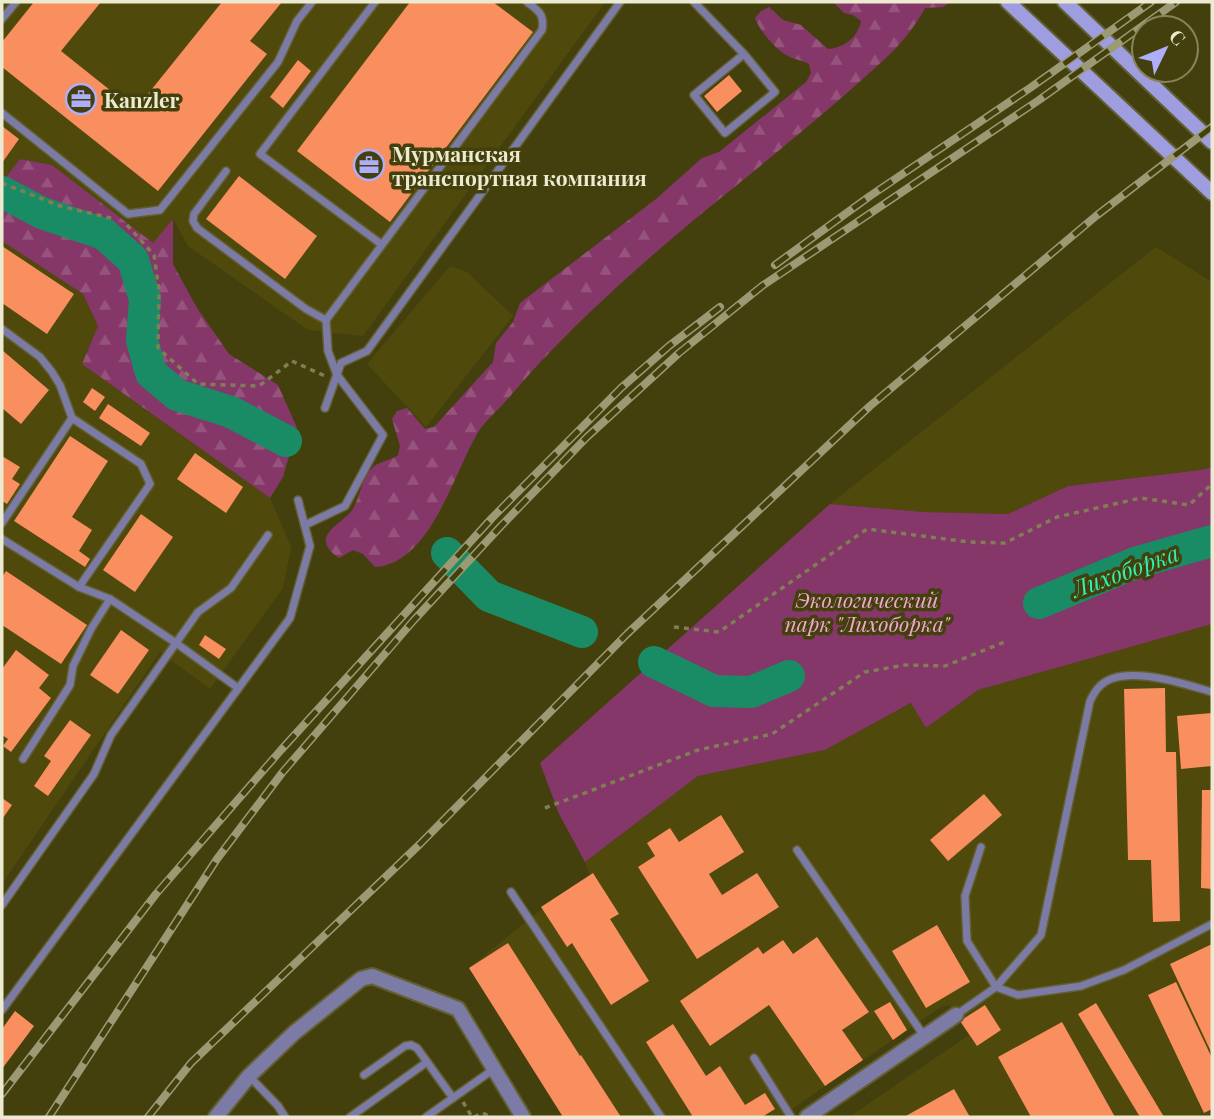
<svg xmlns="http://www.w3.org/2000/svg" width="1214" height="1119" font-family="'Playfair Display',serif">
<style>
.built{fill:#4f490c}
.forest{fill:url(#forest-firs)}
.park{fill:#843768}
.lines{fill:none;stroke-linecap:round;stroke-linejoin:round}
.river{stroke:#1a8c65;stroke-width:32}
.building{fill:#f98e5f}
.lane-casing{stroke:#625f31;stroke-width:10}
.street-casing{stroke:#625f31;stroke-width:18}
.secondary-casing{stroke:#625f31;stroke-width:18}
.path{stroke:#817e55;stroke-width:3.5;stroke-dasharray:5 5;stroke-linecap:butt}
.lane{stroke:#7b7ba6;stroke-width:7}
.street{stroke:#7b7ba6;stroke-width:14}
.secondary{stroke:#9d9de0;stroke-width:14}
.rail-casing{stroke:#9c9a74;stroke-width:8}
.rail{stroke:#44400e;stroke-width:5;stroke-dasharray:16;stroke-linecap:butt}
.labels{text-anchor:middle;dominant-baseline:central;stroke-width:7;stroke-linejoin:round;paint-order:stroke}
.poi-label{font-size:21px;font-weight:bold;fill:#ecebd1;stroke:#44400e;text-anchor:start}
.park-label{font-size:21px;font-style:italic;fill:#f1a6d2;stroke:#44400e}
.water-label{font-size:23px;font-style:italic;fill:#2ff1b0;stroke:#44400e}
</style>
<defs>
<pattern id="forest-firs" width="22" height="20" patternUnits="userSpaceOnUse" patternTransform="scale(1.75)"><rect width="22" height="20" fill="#843768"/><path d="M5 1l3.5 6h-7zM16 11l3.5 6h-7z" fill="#96547d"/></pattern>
</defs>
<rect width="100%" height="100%" fill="#44400e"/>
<g class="built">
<path d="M2 2H605L363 336 308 330 188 246 173 219 153 244 52 165 20 159 2 182Z"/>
<path d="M2 241 83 294 98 326 82 364 270 498 291 547 283 588 210 689 160 652 2 884Z"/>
<path d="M1156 247 1212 282V467L1200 470 1068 486 1008 514 924 512 830 504Z"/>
<path d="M450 266 467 272 513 316 426 427 367 364Z"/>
<path d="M1212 624V1117H849L969 1035 949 1005 941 1007 780 1117H563L469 968 542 909 541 907 590 876 585 862 698 776 825 750 912 703 926 728 978 690Z"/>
</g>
<g class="forest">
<path d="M833 2H951L943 7 925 8C905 45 878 65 847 93 811 124 774 155 737 185 673 236 608 292 551 351 535 367 520 385 505 402 496 412 484 422 477 434 454 473 430 564 375 567L363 554 353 550 339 558C305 535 347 523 354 507 360 495 363 476 373 467 380 461 390 461 398 455L400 446 392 419 397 411 407 408 425 429 434 427 493 362 496 343 513 322 520 303 656 199 702 158 719 152 806 82 811 73 809 64C802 60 795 60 788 56 776 50 759 30 755 18L761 11 769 7 783 20 801 25 828 49C844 48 858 37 861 21L853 15 844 13Z"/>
<path d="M20 159 52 165 153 243 173 219V264L197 308 229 354 278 385 297 428 283 477 270 498 82 364 98 326 83 294 2 241V182Z"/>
</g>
<path class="park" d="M1212 467V624L978 690 926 728 911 703 825 750 698 776 585 862 559 814 540 763 830 504 924 512 1008 514 1068 486 1200 470Z"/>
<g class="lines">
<g class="river">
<path d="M2 192 42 213 104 234 133 260 145 299 142 340 151 373 177 395 231 412 286 441"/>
<path d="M447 553 489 596 582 632"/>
<path d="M1039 603 1135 563 1212 541"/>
<path d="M654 662 714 691 751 692 789 676"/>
</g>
</g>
<g class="building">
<path d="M34 2H101L61 51 135 110 222 2H282L250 41 267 54 158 191 2 67V42Z"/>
<path d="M410 2H493L533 32 390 222 297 151Z"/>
<path d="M298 60 311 71 283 108 270 97Z"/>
<path d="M729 75 742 91 717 112 704 96Z"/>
<path d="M2 126 19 139 2 163Z"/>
<path d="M239 176 317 236 285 279 206 219Z"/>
<path d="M2 246 74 294 47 334 2 303Z"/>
<path d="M2 350 49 390 21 424 2 408Z"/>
<path d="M92 388 105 397 95 411 83 402Z"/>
<path d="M108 404 150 433 141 446 99 418Z"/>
<path d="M70 436 108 461 72 517 92 530 79 551 90 559 85 567 14 521Z"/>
<path d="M195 453 243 487 226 513 177 479Z"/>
<path d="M2 456 20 467 12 479 20 484 7 504 2 501Z"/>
<path d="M141 514 173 537 135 592 103 570Z"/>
<path d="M6 571 87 625 61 664 2 625V577Z"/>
<path d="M121 630 149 650 118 694 90 675Z"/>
<path d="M205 635 226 649 219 659 199 645Z"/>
<path d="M16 650 49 675 39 688 51 698 11 752 3 746 8 739 2 735V669Z"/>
<path d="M1165 688 1166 752H1176L1180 921 1153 922 1151 860H1128L1124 689Z"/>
<path d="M1212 713V766L1181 769 1177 716Z"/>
<path d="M70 720 91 735 48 796 34 786 51 761 44 756Z"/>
<path d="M1202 790H1212V889L1201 888Z"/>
<path d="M984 794 1002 815 948 861 930 840Z"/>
<path d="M2 798 12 805 3 818 2 816Z"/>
<path d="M721 815 744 852 709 874 722 895 757 873 779 907 697 959 638 867 655 856 647 843 670 828 679 842Z"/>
<path d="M593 873 619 914 610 919 649 981 611 1005 572 943 567 947 541 907Z"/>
<path d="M937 925 970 982 926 1008 892 951Z"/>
<path d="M817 937 869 1012 842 1030 863 1060 825 1086 769 1005 710 1046 680 1001 758 947 763 954 783 940 793 954Z"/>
<path d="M508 943 580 1056 581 1055 621 1117H563L469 968Z"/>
<path d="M1212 944V1054L1170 964Z"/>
<path d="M1176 982 1212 1058V1109L1204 1113 1148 995Z"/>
<path d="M890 1002 907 1030 893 1040 874 1011Z"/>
<path d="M1096 1003 1164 1117H1140L1078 1014Z"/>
<path d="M985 1005 1001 1030 977 1046 960 1021Z"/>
<path d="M15 1011 34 1026 2 1069V1029Z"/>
<path d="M1062 1022 1115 1117H1031L998 1057Z"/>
<path d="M673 1024 706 1076 720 1066 745 1105 765 1093 775 1109 762 1117H693L646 1042Z"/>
<path d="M954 1089 970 1117H904Z"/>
</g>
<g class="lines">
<g class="lane-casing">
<g id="lane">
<path d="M375 2 260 154 381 244"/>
<path d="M694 2 740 50 744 54 775 92 725 133 694 95 744 54"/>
<path d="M2 19 16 2"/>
<path d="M2 113 128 214 160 210 278 62 297 21 312 2"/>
<path d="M226 171 194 214 193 221 197 228 306 309 326 320"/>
<path d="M2 329 40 357 52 372 60 385 72 418 141 464 150 484 79 587"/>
<path d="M325 408 341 363 367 351 620 2"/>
<path d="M2 523 72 418"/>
<path d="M305 525 345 506 383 435 337 375 328 351 326 320 542 30C545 15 539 11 527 2"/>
<path d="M2 539 79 587 110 599 176 643 198 612 231 588 268 535"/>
<path d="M23 759 70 685 73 666 91 629 110 599"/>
<path d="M981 847 965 896 967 941 996 987 1018 995 1081 986 1124 970 1212 924"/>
<path d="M797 850 924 1036"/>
<path d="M511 892 661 1117"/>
<path d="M2 905 94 774 111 735 176 643 238 688"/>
<path d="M2 1010 290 618 310 546 298 500"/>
<path d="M956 1015 996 987 1041 935 1090 701C1092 697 1095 691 1099 687 1121 662 1185 684 1212 692"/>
<path d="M754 1058 791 1117"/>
<path d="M364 1075 405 1046 411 1045 417 1048 453 1098"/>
<path d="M249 1076 278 1106 285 1117"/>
<path d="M350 1117 427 1062"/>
<path d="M426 1117 494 1069"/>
</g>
</g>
<g class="street-casing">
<g id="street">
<path d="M216 1117 249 1076 294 1033 361 979 372 976 458 1009 523 1117"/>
<path d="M807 1117 956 1015"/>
</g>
</g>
<g class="secondary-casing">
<g id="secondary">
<path d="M1008 2 1212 193"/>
<path d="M1065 2 1212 142"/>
</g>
</g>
<g class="path">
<path d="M2 183 60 206 115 219"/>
<path d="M127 225 154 255 159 290 158 348 198 384 259 386 292 361 325 376"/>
<path d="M674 627 719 632 867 529 969 542 1005 543 1057 517 1141 498 1189 505 1212 484"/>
<path d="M545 808 698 750 772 734 865 672 905 665 945 666 1007 641"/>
<path d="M463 1102 472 1117"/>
<path d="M474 1117 483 1113 490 1117"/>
</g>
<use href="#lane" class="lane"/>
<use href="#street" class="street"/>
<use href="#secondary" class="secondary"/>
<g class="rail-casing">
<g id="rail">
<path d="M775 265 870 196 1030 88 1151 2"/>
<path d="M2 1094 156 894 281 750 492 518 621 388 669 346 720 307"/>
<path d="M49 1117 217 859 282 773 414 620 501 526 587 437 679 353 762 286 1039 100 1176 2"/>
<path d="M148 1117 191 1063 420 844 627 634 870 406 1096 216 1212 127"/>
</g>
</g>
<use href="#rail" class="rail"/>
</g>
<defs>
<g id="office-ring" transform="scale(1.575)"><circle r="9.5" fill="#44400e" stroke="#afaefa" stroke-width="1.5"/><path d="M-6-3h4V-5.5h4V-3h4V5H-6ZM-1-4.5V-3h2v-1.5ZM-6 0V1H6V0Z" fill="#afaefa"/></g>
</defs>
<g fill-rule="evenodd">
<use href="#office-ring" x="81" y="99"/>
<use href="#office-ring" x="369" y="165"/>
</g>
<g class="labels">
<g class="poi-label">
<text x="104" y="99">Kanzler</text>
<text x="392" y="153">Мурманская<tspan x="392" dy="24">транспортная компания</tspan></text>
</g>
<g class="park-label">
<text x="867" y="599">Экологический<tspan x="867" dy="24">парк "Лихоборка"</tspan></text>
</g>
<g class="water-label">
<text transform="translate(1125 570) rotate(-20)">Лихоборка</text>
</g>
</g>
<rect width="1214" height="1119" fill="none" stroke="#ecebd1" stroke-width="7"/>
<g transform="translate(1165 49) rotate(47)"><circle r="33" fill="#44400e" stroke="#87845c" stroke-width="2"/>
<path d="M0-5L12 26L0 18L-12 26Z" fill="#afaefa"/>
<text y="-10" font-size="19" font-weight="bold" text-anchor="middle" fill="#ecebd1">С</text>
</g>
</svg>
